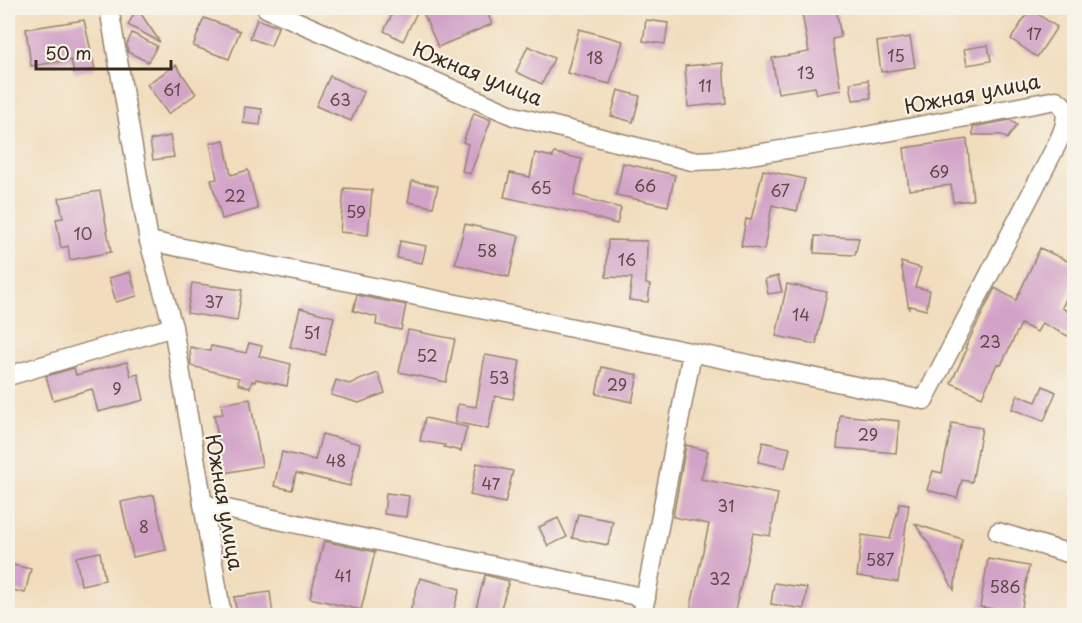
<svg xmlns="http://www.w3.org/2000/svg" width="1082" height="623" font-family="'Playpen Sans',sans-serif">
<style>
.building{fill:#d2a3c7}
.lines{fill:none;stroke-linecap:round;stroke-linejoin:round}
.minor-casing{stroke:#96846e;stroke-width:21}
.minor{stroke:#fff;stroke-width:18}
.labels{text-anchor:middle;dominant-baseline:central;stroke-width:4.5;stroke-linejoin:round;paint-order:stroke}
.number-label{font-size:16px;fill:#614848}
.street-label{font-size:20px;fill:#3b2a1e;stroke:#f7f3e8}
</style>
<rect width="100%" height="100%" fill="#f7f3e8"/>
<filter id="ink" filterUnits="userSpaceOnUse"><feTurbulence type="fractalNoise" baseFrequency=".0167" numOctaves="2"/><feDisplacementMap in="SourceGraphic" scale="12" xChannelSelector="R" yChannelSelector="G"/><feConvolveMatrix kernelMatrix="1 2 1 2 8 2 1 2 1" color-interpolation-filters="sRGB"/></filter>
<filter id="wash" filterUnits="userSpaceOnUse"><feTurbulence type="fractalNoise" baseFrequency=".008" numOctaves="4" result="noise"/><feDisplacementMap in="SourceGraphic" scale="24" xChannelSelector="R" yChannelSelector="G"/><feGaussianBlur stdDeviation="1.35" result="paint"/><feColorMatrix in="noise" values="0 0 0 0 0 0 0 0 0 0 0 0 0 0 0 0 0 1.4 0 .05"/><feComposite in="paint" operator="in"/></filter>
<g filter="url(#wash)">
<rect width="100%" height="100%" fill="#f1ddbd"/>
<g id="blocks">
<g class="building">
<path d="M137 8 160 42 128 25Z"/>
<path d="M395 8H419L403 41 384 31Z"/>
<path d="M421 8H485L492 24 438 47Z"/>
<path d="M801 8H836L841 37 832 39 841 90 817 94 815 87 778 93 772 58 809 52Z"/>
<path d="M1030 9 1057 27 1037 57 1011 39Z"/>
<path d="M204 18 240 31 229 59 193 46Z"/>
<path d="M257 19 278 27 271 46 250 38Z"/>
<path d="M84 20 95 69 74 73 71 60 31 66 26 29Z"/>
<path d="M646 20 668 23 665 44 643 41Z"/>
<path d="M579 29 623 41 610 84 567 73Z"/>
<path d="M132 33 157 46 148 62 128 52 127 44Z"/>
<path d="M910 37 915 67 881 72 877 42Z"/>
<path d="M988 45 991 61 967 65 964 49Z"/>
<path d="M528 46 554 58 542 84 516 72Z"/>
<path d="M723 63 726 103 688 107 685 66Z"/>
<path d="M176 65 196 94 168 114 147 84Z"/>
<path d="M330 76 364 92 351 121 316 106Z"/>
<path d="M868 80 871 98 853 100 850 83Z"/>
<path d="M618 90 640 96 633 122 611 116Z"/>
<path d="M245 107 262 109 260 125 243 123Z"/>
<path d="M474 113 491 120 470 174 462 171 468 144 463 142Z"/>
<path d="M1010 120 1017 125 1007 139 1002 135H973V127Z"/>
<path d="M170 136 174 157 153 160 150 140Z"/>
<path d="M967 139 973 200 953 202 951 185 909 190 904 148Z"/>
<path d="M224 140 231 175 248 170 258 209 222 219 211 180 217 179 210 143Z"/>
<path d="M535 153 553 157 554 153 582 159 574 195 621 208 617 224 595 218V217L504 197 510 173 530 177Z"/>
<path d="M623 163 675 175 668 206 616 195Z"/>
<path d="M763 170 805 179 797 211 772 205 764 250 741 246 746 219 751 220Z"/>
<path d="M412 181 438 186 433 207 408 202Z"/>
<path d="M344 188 372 190 368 235 340 232Z"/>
<path d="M100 191 111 252 70 260 68 246 61 248 56 219 63 218 59 198Z"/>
<path d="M465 224 519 236 509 277 455 264Z"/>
<path d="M815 236 859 238 855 255 814 253Z"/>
<path d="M608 240 647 241 646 284 650 285 648 302 629 300 632 278 606 277Z"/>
<path d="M400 241 426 246 422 263 397 258Z"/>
<path d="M1040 248 1074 264V281L1062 308 1074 315V339L1042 323 1037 332 1021 324 1001 365 997 364 982 397 951 383 967 349 965 348 995 288 1016 300Z"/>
<path d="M901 262 921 268 915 287 930 290 926 310 910 306 909 310Z"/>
<path d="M130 272 137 296 116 302 109 278Z"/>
<path d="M778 276 782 292 768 294 765 279Z"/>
<path d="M192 283 242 290 237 321 187 313Z"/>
<path d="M787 284 827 292 816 344 776 336Z"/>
<path d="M357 295 406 305 401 330 376 325 377 317 353 311Z"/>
<path d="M300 308 334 317 325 355 290 347Z"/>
<path d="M408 330 455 339 446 382 399 372Z"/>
<path d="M249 343 262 346 259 356 291 364 287 386 256 379 255 382 252 381 250 388 238 384 239 378 191 366 190 347 210 351 211 346 246 353Z"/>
<path d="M485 355 520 361 513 399 495 396 488 429 455 422 458 404 476 407Z"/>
<path d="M127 362 131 376 138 374 144 400 98 412 92 389 53 400 46 376 74 368 76 375Z"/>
<path d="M602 367 638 375 632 402 596 394Z"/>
<path d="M378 373 385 393 359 403 331 395 336 380 349 384Z"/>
<path d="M1043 386 1056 392 1044 421 1012 409 1018 395 1036 402Z"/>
<path d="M250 399 262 466 224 473 214 415 223 414 221 404Z"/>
<path d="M840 415 899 421 896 453 837 448Z"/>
<path d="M425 418 467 427 461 451 444 447 445 445 420 441Z"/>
<path d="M952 423 982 428 972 482 962 480 957 498 927 490 933 471 942 473Z"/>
<path d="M322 434 360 444 350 486 296 473 292 490 274 486 282 452 315 460Z"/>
<path d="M763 442 790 448 785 468 758 462Z"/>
<path d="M686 445 708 451 701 479 778 494 770 536 753 533 734 615H689L709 524 673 517Z"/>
<path d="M477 463 513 471 505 503 470 495Z"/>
<path d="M386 493 409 496 406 517 384 514Z"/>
<path d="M154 495 166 550 133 557 121 502Z"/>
<path d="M900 503 909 504 898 582 857 576 862 535 890 539Z"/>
<path d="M578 514 613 521 608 545 572 538Z"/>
<path d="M558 518 567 537 548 546 539 527Z"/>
<path d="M915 524 962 539 954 590 929 544Z"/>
<path d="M324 541 375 552 361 610 310 598Z"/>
<path d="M100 552 105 580 81 585 76 557Z"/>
<path d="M988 559 1029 566 1021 613 980 607Z"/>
<path d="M8 564 31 569 25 593 8 589Z"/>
<path d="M485 575 509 581 499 615 476 608Z"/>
<path d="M420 578 460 589 452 615H409Z"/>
<path d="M774 583 807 588 804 609 771 604Z"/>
<path d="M270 592 273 615H237L234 597Z"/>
</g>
</g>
</g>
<g filter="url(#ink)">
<use href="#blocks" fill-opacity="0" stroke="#96846e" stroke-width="1.5"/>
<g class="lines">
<g class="minor-casing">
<g id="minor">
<path d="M109 8 149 241 173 327 222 616"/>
<path d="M149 241 924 400 1053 152C1060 138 1076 111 1056 100L850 139 719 160 692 161 514 116 266 8"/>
<path d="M8 376 173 327"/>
<path d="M203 504 646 598"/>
<path d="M998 532 1074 555"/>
<path d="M642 616 692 353"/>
</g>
</g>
<use href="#minor" class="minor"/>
</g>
</g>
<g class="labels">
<g class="number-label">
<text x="1034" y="33">17</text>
<text x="896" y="55">15</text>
<text x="595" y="57">18</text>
<text x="806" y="72">13</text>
<text x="705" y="85">11</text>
<text x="172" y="89">61</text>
<text x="340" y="99">63</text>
<text x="939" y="171">69</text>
<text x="645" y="185">66</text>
<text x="541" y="187">65</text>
<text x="780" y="190">67</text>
<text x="235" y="195">22</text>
<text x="356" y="211">59</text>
<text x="83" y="233">10</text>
<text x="487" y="250">58</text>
<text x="627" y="259">16</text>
<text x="214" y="301">37</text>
<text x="801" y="314">14</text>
<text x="312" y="332">51</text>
<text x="990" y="341">23</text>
<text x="427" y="355">52</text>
<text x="499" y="377">53</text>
<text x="617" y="384">29</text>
<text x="117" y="388">9</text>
<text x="868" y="434">29</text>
<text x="336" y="460">48</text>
<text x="491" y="483">47</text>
<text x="726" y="505">31</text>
<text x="144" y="526">8</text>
<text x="880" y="559">587</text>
<text x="343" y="575">41</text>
<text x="720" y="578">32</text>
<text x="1005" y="586">586</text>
</g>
<g class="street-label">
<text transform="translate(478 73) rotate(22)">Южная улица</text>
<text transform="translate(972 93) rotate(-11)">Южная улица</text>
<text transform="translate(225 502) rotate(80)">Южная улица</text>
</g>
</g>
<rect width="1082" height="623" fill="none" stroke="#f7f3e8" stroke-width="30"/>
<path d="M36 60v9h135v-9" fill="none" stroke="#3b2a1e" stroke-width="3"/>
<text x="45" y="60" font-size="18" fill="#3b2a1e" stroke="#f7f3e8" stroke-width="4.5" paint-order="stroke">50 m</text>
</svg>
